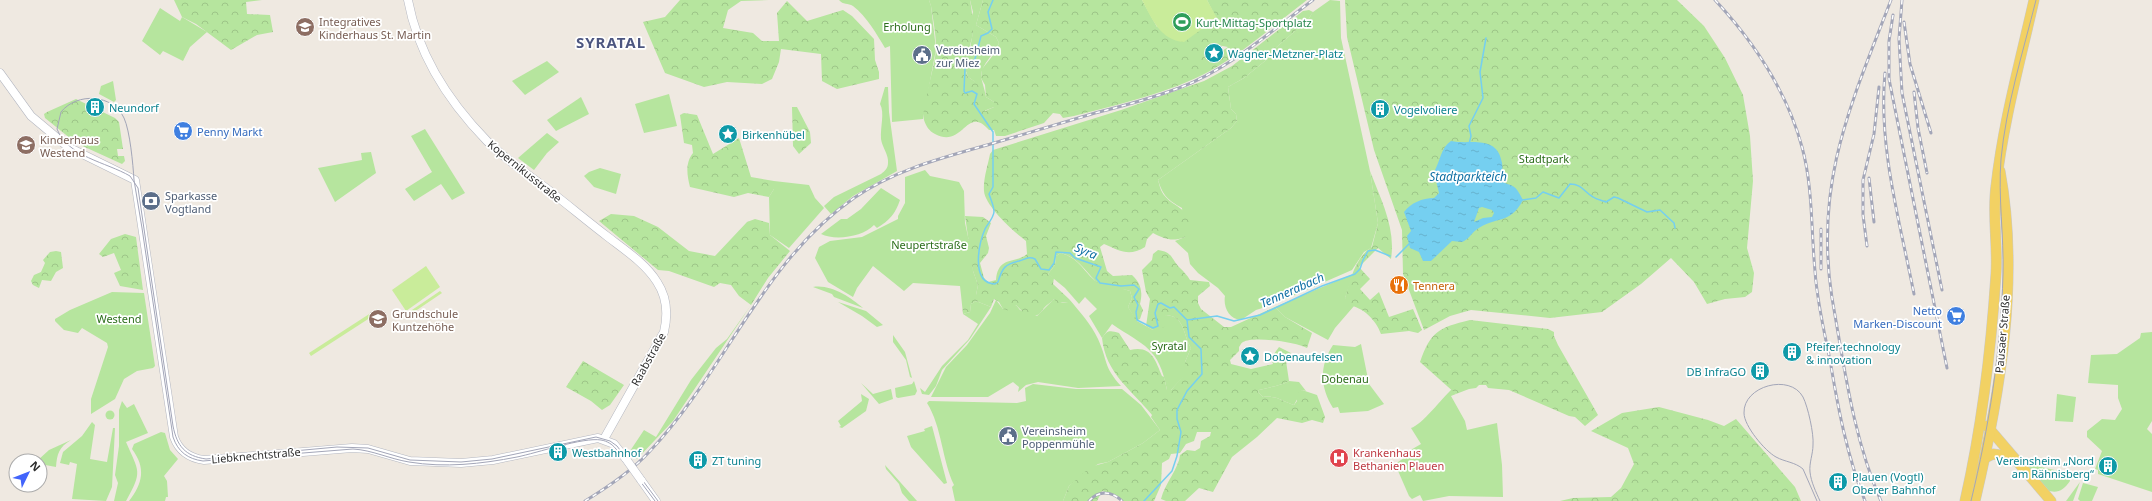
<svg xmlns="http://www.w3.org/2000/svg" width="2152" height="501" font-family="'Noto Sans',sans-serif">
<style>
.grass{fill:#b6e59e}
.forest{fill:url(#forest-crowns);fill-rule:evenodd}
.pitch{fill:#c9ec9a}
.water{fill:url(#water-ripples);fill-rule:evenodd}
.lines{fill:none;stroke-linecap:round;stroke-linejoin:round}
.stream{stroke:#75cff0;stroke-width:1.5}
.minor-casing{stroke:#b4b7c1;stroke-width:9}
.major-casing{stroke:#c9c9c9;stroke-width:11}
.minor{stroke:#fff;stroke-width:8}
.major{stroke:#f2d163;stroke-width:10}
.tram{stroke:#a3a6b8;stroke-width:1}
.rail-casing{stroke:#a3a6b8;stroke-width:3}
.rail{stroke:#fff;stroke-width:1.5;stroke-dasharray:4.5;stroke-linecap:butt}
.minor-bridge-casing{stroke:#b4b7c1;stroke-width:9;stroke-linecap:butt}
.minor-bridge{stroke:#fff;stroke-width:8}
.labels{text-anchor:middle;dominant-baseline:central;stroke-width:3.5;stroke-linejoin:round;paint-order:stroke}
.education-label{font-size:11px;fill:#785e54;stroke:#fff;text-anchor:start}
.leisure-label{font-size:11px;fill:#27864d;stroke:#fff;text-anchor:start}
.park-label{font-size:11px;fill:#2c6e1b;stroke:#fff}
.service-label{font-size:11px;fill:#4e5e75;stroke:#fff;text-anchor:start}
.culture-label{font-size:11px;fill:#0d838f;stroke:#fff;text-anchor:start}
.shop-label{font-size:11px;fill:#366cbe;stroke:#fff;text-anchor:start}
.street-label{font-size:11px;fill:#2e2e2e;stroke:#fff}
.food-label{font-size:11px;fill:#c56008;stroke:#fff;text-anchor:start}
.health-label{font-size:11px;fill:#be3a42;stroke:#fff;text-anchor:start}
.water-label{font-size:12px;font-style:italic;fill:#0d6fa3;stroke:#fff}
.district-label{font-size:15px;font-weight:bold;letter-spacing:1px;fill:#4d5680;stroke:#fff}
</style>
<defs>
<pattern id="forest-crowns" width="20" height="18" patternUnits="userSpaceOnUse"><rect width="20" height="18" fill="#b6e59e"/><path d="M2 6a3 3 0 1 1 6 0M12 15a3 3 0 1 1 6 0" fill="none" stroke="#9dc588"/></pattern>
<pattern id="water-ripples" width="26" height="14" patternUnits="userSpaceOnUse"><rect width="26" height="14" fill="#75cff0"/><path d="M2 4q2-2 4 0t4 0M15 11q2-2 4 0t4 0" fill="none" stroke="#66b2ce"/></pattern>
</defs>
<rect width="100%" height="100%" fill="#efe9e1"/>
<g class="grass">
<path d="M839 0H929L931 6 936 49 923 119 892 122 890 46 885 48C876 33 867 17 853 6 848 3 843 5 839 0Z"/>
<path d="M970 0H983L976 25 996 37 999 43C994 55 982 63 981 76 981 79 985 90 986 97L994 102V107L984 111C981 95 984 86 968 77L966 71 972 67 969 54 973 32 971 19 973 12Z"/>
<path d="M1330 0 1340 1 1341 38 1370 171 1378 223 1371 248 1364 252 1352 270 1272 305 1256 310 1241 320C1229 319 1223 307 1225 296L1218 288 1198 273 1190 264 1188 253 1175 241 1185 237 1182 208C1168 200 1163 196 1158 180L1231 128 1237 121 1236 114 1231 109 1228 87 1244 78 1265 61 1272 51 1308 20 1313 12Z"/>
<path d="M160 8 180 21 182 17 207 32 190 47 183 61 163 51 160 55 142 41Z"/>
<path d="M547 61 559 72 525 95 512 81Z"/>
<path d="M113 81 116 100 114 102 99 94 101 86Z"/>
<path d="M885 87H888L889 112 897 171 853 196 831 214 824 206 834 197 881 174C885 171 888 168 888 163 889 155 882 147 881 139 880 127 885 113 880 104Z"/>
<path d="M669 94 677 126 644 133 635 104Z"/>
<path d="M581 97 589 114 556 131 547 120Z"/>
<path d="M425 129 465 193 452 200 441 184 414 201 405 189 432 172 411 136Z"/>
<path d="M547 133 559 142 547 153 534 170 518 158Z"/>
<path d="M371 152 376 173 335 202 318 168 362 160 361 153Z"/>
<path d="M600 168 621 174 616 194 594 187 584 176 589 172Z"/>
<path d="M925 170 930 176 959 182 964 191 965 223 972 255 973 271 978 285 976 295H961L960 286 913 283 904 291 873 266 857 288 853 297 828 282 815 258 819 247 830 241 862 237 898 219V216L905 203V177Z"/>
<path d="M774 181 809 185 815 198 824 208 789 248 770 235 769 197 774 189Z"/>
<path d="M881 188 900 200C895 214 890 220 877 228L874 225C863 237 835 241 821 234L841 219H847L861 209Z"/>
<path d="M1061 253C1081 259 1083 272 1097 282 1107 288 1120 287 1130 291L1132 298 1128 307 1137 321 1153 330 1166 315C1185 316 1183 335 1191 348L1185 362V375L1170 391 1167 390C1159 347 1144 346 1112 324L1102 338 1089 316 1097 309 1085 297 1079 304 1065 288 1048 274 1055 265 1056 256Z"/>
<path d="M1353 274 1345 298 1354 306 1335 328 1328 340 1285 317 1275 307Z"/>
<path d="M813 287C831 284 850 297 863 308L834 297 832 294Z"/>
<path d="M112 292 144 293 155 366 153 368 137 371 124 379 115 399 91 414V399L108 347 107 343 82 328 78 333 64 330 55 321V319L70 310Z"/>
<path d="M1054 299 1062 303 1068 302 1069 299C1080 312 1091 324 1098 339 1108 361 1103 366 1121 386L1078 388 1038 382 1026 385 1018 392 1019 387 1013 382 988 397H931L946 367 967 345 990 313 996 300 1003 309 1016 305 1020 310 1037 316Z"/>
<path d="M976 301 991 307 970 339 942 370 936 386 929 395 922 394 920 388 925 392 942 366 968 340 978 324 963 314 970 312 971 304Z"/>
<path d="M838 302 866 311 883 325 877 327 862 316Z"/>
<path d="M751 305 673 421 637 459 630 451 644 430 656 437 691 380 716 348 727 339Z"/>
<path d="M2152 332V421L2147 429 2152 434V492L2098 474V470L2095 469 2102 451 2087 437V431L2102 419 2115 420 2122 409 2118 398V385L2088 383 2091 355 2117 354 2140 338 2141 333Z"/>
<path d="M893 335 905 352 912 378 910 377 906 360 893 342Z"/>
<path d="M1361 344 1369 384 1384 404 1368 411 1340 413 1338 407 1333 408C1320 387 1319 366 1333 345L1355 347Z"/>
<path d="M914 381 917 391 915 395 898 398 896 397 895 388 912 384Z"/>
<path d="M1289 381 1299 382 1306 391 1302 390 1294 405C1282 401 1276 395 1263 397L1258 392 1259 390C1270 387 1280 386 1289 381Z"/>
<path d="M861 383 873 394 891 389 893 399 879 404Z"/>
<path d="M1033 384 1076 389H1122L1141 405 1160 430 1143 443 1108 462 1098 464 1069 486 1063 501H955L952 487 954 485C942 460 942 427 927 403L929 401 1017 403 1026 401 1025 388Z"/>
<path d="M1452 389 1456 394 1451 396 1465 421 1467 430 1497 423 1502 465 1503 497 1449 496 1423 501 1420 495 1412 499 1409 496 1395 464 1404 458 1402 455 1421 444 1411 428C1422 425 1442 398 1452 389Z"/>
<path d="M861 394 869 399 866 411 842 428 839 427 841 426 838 421 862 401Z"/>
<path d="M2057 394 2076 397 2073 422 2055 421Z"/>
<path d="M122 401 127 408 134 404 148 433 126 442C139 472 143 471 126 501H114L118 483 115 475 119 446V410Z"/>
<circle cx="110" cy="415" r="4.5"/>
<path d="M92 422 95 425 90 459 107 462 113 428H115L112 487 106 501 72 499 77 464 70 462 69 465 60 463 63 452 82 436Z"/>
<path d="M932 426 947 483 944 484 911 447 907 436 925 431 924 429Z"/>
<path d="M161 432 165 433 170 450 178 459 164 476 167 481 168 497H166L165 501H129C143 483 146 468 132 449L134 444Z"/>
<path d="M71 440C59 447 57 454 56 467L40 464V461H37L49 450Z"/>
<path d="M2018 458H2023L2028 464 2068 473 2070 481C2063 491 2057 494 2046 490Z"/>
<path d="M885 465 917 501H909L902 493 899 484 886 469Z"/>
<path d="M2080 482 2073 501H2066Z"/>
<path d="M2083 483 2098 487 2092 501H2080L2078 499Z"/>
</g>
<g class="forest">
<path d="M174 0H262L246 2 247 14 270 15 273 32 257 35 231 50 196 24 182 17Z"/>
<path d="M680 0H769L741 1 728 10 723 28 753 33 762 41H779L777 13 787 1 807 21 843 10 852 16 874 39 875 60 879 72V79L837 89 822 81 821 54 781 49 779 62 772 79 762 84 727 82 704 87 665 73 643 22 665 17Z"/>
<path d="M929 0H970C972 11 973 20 973 31 973 38 969 45 969 52 970 58 973 61 972 67L966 72 968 77 982 86 985 111 994 107V102L986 97 985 85 981 78 982 69 994 54 999 43 996 37 976 25 983 0H1142L1157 27 1216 18 1207 0H1307C1275 24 1245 52 1210 71 1169 93 1120 104 1074 116L1063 118 1060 114 1053 113 1044 123 1005 136H996L994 130H989C966 104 964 149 935 134 929 131 926 126 924 120 921 108 936 64 936 48 936 34 933 19 931 6ZM1217 45 1228 47 1210 59 1208 55Z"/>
<path d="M1345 0H1677L1704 26 1725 58 1743 95 1750 136 1753 181 1747 248 1754 273 1752 292 1745 297 1725 299 1707 304 1694 282 1671 258 1641 284 1602 312 1550 318 1471 310 1450 316 1424 330 1403 274 1402 230 1374 150 1347 37Z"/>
<path d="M1309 10 1313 12 1308 20 1272 51 1265 61 1244 78 1228 87 1231 109 1236 114 1237 121 1231 128 1158 180C1159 183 1160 189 1162 192 1171 209 1200 208 1185 237 1172 242 1165 239 1153 233L1147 239 1145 247C1129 257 1120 251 1104 244L1100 247 1107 271 1113 276 1132 275C1141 283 1143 292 1140 304L1143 310 1140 319 1136 321 1128 307 1132 298 1130 291C1122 288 1112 290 1106 288 1089 281 1084 259 1061 253L1056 256 1055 265 1048 274 1054 278 1053 284 1069 299V302L1057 303 1054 299C1051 303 1047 304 1044 308 1039 315 1038 316 1028 317L1016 305 1010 311 1003 309 999 302 994 299 991 307 976 301 971 304 970 312 963 314 961 295H976L978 285 973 271 965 216 983 217 991 223 986 236 989 248 988 253 980 263 984 278 988 282 996 280C998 255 1016 264 1027 254L1026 241C1014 232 985 206 984 191 983 179 988 165 990 154L993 150 1121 110 1204 81 1232 66 1303 11Z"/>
<path d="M76 99 115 118 119 122 123 149H117L118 156H124L125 161 122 164 76 143 45 118 44 114 47 112Z"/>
<path d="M792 107H797L810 132 811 143 799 154 793 146Z"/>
<path d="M684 113 697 115 713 154 739 138 751 177 774 181V189L769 197 748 193 734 197 690 187C687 175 685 163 693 153L692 145 684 143 680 115Z"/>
<path d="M1370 171C1381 200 1396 228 1391 259L1378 248 1359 267 1370 279 1360 289 1370 300 1379 292 1389 317 1413 309 1422 330 1418 333 1409 331 1381 334C1376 320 1363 307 1348 305L1345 298C1350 281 1355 257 1372 247L1378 223Z"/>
<path d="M611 214 634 216 658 227 689 251 715 256 747 222 755 219 769 223 770 235 790 251 768 278 751 305 739 296 731 285 720 283 714 287 669 271 658 270 599 221Z"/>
<path d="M125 234 136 237 143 290 120 286 114 273 121 270 114 253 103 257 99 254 111 239Z"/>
<path d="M1158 250C1173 252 1171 259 1180 268 1184 272 1187 275 1190 280L1209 282 1210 286 1198 296V303L1201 309 1224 327H1231L1275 307 1285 317 1312 333 1307 348C1296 342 1254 336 1243 342 1241 343 1240 346 1239 347V351L1230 360 1231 364 1251 369 1273 364 1271 358 1279 347 1291 353 1286 361 1289 381C1280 386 1270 387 1259 390L1258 392 1263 397C1276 395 1282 401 1294 405L1297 401 1296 395 1302 390 1317 395 1325 417 1323 423 1312 420 1302 423 1277 418 1257 437 1232 457 1213 492 1199 488 1185 501H1166L1161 499C1165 483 1179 468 1180 455L1187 450 1195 451 1200 448 1201 441 1210 436 1211 432H1197L1194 441 1186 444 1180 453 1171 454 1169 459 1162 463 1161 485 1154 501H1123L1116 495 1102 491 1097 501H1063L1069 486 1090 467 1108 462 1143 443 1160 430 1151 417 1152 415C1130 388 1106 374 1102 338 1107 330 1110 330 1119 333L1130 350C1151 345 1155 359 1162 376L1164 377 1167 390H1171L1184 375 1185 362 1191 348C1183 335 1185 316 1166 315L1164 327 1153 330 1146 326 1150 299 1146 292 1142 270 1152 260 1153 254Z"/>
<path d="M56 251 61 252 63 268 56 272 51 281 42 280 39 288 33 285 31 281 34 275 41 272 45 263 43 260 50 252Z"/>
<path d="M1470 320 1548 329 1554 332V336L1558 345 1598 415 1585 426 1575 417 1569 416 1509 390 1488 388 1486 385H1479L1476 388 1469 389 1456 394 1420 362C1431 331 1438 328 1470 320Z"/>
<path d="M583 361 624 385 610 405 602 410 591 401 566 387Z"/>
<path d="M1659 407 1708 420 1724 426 1736 419 1795 487 1801 501H1560L1573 498 1611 497 1621 488 1634 464 1628 448 1591 431 1622 413Z"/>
</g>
<g class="pitch">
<path d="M1142 0H1207L1217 18 1184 42C1160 40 1152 19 1142 0Z"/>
<path d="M426 266 440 287 406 311 392 290Z"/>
<path d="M440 291 442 293 411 314 409 312Z"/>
<path d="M377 309 379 312 311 356 309 353Z"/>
</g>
<path class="water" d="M1451 141C1468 145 1495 135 1501 159 1503 165 1503 171 1500 177L1501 181C1515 188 1514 183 1523 200 1509 226 1496 215 1476 230 1471 234 1468 240 1462 242L1452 241 1431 261H1423L1419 252 1410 248 1407 236 1411 231 1404 212C1411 203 1422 198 1434 198L1439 193 1434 172C1440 162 1441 147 1451 141ZM1482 207 1492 210 1494 213 1492 217 1483 218 1474 222 1479 208Z"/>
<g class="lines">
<g class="stream">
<path d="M993 0 988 12 992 29 988 33 981 36 975 59 965 68 964 91 965 93 972 91 977 94 974 104 993 132V187L989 194C991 200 994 206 994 212 993 219 988 223 985 229 979 243 970 283 995 284L998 282C1002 268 1005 264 1019 261 1026 259 1029 256 1035 259L1041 269 1049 270 1054 263 1056 252 1070 253 1075 258 1101 267 1096 278 1100 283 1121 286 1134 285 1139 289 1134 297 1138 305 1136 312 1137 320 1153 328 1158 326 1155 313 1158 304 1161 303 1170 308 1174 307 1187 320 1189 337 1201 349 1202 374 1187 391 1177 410V419L1181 432 1177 456 1172 471 1144 501"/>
<path d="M1469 144 1471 136 1469 126 1483 98 1480 72 1486 38"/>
<path d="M1522 200 1536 198 1543 192 1559 198 1570 184C1582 184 1584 192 1593 197 1597 200 1602 200 1606 202L1614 197 1618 198 1647 212 1660 210 1674 223 1675 228"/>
<path d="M1396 257 1410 243"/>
<path d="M1187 320 1217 316 1234 321 1260 315 1322 286 1355 274 1360 269 1363 260 1368 251 1375 250 1390 256"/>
</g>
<g class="minor-casing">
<g id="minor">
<path d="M408 0C418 54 449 102 487 141 505 159 526 173 546 188 567 204 587 221 608 237 625 250 646 264 657 282 667 297 668 315 664 332L604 439"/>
<path d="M0 73 31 116 68 147 135 180 174 437C179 451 189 458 204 460L352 448 368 449 410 461 461 463 493 460 598 438 614 444 626 459"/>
<path d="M641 480 656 501"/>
</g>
</g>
<g class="major-casing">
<g id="major">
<path d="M1987 426 2051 501"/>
<path d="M1985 458 1993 454 2006 456"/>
<path d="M1965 501C1982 426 1991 351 1996 274 1998 245 1992 215 1996 186 2003 123 2020 62 2034 0"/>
<path d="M1975 501C2000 395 2020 279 2000 171"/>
</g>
</g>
<use href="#minor" class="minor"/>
<use href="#major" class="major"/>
<g class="tram">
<path d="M655 501 616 449C612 444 607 441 601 440 583 437 537 453 517 457 481 464 445 468 409 462 390 459 372 450 353 449L203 461C188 459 178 452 173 437L142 228C139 212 137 196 134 180 133 164 130 131 124 118 113 94 77 92 61 112L57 129C68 157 106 162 130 176L138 188 173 426C177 446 185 456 206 459L337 447 368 448 410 460 461 462 492 459 596 437 610 441 617 446 658 501"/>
<path d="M1817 501 1803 469C1795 462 1785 462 1776 457 1765 451 1744 426 1744 413 1743 386 1790 373 1803 397 1808 407 1814 434 1813 445 1813 454 1809 463 1810 472 1811 482 1816 492 1820 501"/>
<path d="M1971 501C1989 427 2001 351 2003 274 2004 236 1998 197 2001 159 2006 106 2023 52 2036 0"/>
</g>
<g class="rail-casing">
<g id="rail">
<path d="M1715 0C1754 42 1787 92 1802 147 1813 187 1811 230 1815 271 1817 301 1824 331 1830 360 1838 408 1847 456 1865 501"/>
<path d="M1902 0 1899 39 1902 93 1942 290"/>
<path d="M1893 15 1889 41V79L1947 368"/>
<path d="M1904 22 1910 64 1931 133"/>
<path d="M1885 73C1878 147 1900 222 1914 294"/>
<path d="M1914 92 1918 128 1927 173"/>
<path d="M1869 178 1874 222"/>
<path d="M1867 246 1863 215V180L1874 134 1879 87"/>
<path d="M1821 269V229"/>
<path d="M585 501C608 487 632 471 650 451 725 372 762 262 854 198 896 169 945 157 994 143 1028 133 1062 123 1095 113 1123 106 1152 98 1179 88 1229 69 1270 32 1313 0"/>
<path d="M1089 501C1099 490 1112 491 1122 501"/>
<path d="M1881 501C1853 438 1844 365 1832 298 1814 182 1851 104 1891 0"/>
</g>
</g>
<use href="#rail" class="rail"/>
<g class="minor-bridge-casing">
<path id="minor-bridge" d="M626 459 641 480"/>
</g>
<use href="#minor-bridge" class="minor-bridge"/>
</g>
<defs>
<g id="stadium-disc" transform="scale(1)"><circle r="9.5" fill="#2e9e5b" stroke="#fff"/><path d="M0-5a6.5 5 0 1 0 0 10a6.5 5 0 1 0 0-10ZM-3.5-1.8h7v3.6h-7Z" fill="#fff"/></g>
<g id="school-disc" transform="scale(1)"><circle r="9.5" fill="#8d6e63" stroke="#fff"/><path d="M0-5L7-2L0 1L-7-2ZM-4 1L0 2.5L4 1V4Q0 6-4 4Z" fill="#fff"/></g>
<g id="sight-disc" transform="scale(1)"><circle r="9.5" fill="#0f9aa8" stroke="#fff"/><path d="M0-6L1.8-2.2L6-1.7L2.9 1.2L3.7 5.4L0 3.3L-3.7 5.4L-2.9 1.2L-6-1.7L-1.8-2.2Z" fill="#fff"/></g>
<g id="civic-disc" transform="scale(1)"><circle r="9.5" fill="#5c6f8a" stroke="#fff"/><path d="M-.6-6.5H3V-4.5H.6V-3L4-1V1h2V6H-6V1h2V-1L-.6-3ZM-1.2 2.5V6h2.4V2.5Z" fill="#fff"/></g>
<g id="building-disc" transform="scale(1)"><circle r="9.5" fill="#0f9aa8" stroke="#fff"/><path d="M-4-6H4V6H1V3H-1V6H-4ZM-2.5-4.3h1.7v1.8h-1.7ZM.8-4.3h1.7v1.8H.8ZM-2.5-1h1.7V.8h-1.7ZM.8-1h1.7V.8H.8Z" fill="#fff"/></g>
<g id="supermarket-disc" transform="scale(1)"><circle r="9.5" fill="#3f7fe0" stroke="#fff"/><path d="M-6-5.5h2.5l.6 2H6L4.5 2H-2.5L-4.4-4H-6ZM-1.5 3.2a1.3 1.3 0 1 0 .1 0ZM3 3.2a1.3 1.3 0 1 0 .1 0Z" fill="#fff"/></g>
<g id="bank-disc" transform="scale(1)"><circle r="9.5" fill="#5c6f8a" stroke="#fff"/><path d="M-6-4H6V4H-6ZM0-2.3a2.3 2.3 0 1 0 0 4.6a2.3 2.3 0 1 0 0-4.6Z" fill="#fff"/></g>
<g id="restaurant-disc" transform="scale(1)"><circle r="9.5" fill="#e8710a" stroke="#fff"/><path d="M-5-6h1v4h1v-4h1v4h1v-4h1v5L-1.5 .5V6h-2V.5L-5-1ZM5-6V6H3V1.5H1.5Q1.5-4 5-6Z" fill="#fff"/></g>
<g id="hospital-disc" transform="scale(1)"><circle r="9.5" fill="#e0444e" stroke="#fff"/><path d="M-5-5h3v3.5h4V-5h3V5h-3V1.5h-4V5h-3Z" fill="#fff"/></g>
</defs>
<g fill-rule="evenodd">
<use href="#stadium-disc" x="1182" y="22"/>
<use href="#school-disc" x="305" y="27"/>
<use href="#sight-disc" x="1214" y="53"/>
<use href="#civic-disc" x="922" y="55"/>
<use href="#building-disc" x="95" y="107"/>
<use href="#building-disc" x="1380" y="109"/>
<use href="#supermarket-disc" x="183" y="131"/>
<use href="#sight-disc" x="728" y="134"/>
<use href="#school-disc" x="26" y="145"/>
<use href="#bank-disc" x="151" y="201"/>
<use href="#restaurant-disc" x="1399" y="285"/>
<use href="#supermarket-disc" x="1956" y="316"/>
<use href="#school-disc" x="378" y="319"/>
<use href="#building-disc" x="1792" y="352"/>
<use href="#sight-disc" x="1250" y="356"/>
<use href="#building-disc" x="1760" y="371"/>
<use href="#civic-disc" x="1008" y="436"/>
<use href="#building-disc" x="558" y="452"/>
<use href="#hospital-disc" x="1339" y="458"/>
<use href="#building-disc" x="698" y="460"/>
<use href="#building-disc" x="2108" y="466"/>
<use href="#building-disc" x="1838" y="482"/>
</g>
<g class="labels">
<g class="education-label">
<text x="319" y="21">Integratives<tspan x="319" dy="13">Kinderhaus St. Martin</tspan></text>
<text x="40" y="139">Kinderhaus<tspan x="40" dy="13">Westend</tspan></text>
<text x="392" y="313">Grundschule<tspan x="392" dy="13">Kuntzehöhe</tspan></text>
</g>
<g class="leisure-label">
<text x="1196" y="22">Kurt-Mittag-Sportplatz</text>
</g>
<g class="park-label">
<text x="907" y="26">Erholung</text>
<text x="1544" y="158">Stadtpark</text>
<text x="929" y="244">Neupertstraße</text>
<text x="119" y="318">Westend</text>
<text x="1169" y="345">Syratal</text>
<text x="1345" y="378">Dobenau</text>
</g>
<g class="service-label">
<text x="936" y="49">Vereinsheim<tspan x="936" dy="13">zur Miez</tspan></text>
<text x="165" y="195">Sparkasse<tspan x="165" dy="13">Vogtland</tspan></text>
<text x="1022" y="430">Vereinsheim<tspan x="1022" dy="13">Poppenmühle</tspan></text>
</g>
<g class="culture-label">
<text x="1228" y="53">Wagner-Metzner-Platz</text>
<text x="109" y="107">Neundorf</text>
<text x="1394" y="109">Vogelvoliere</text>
<text x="742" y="134">Birkenhübel</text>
<text x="1806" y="346">Pfeifer technology<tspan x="1806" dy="13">&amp; innovation</tspan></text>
<text x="1264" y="356">Dobenaufelsen</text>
<text x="1746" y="371" text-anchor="end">DB InfraGO</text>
<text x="572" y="452">Westbahnhof</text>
<text x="712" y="460">ZT tuning</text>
<text x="2094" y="460" text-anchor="end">Vereinsheim „Nord<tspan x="2094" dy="13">am Rähnisberg“</tspan></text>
<text x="1852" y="476">Plauen (Vogtl)<tspan x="1852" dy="13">Oberer Bahnhof</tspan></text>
</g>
<g class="shop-label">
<text x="197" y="131">Penny Markt</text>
<text x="1942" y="310" text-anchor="end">Netto<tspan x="1942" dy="13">Marken-Discount</tspan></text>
</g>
<g class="street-label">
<text transform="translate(525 171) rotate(39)">Kopernikusstraße</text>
<text transform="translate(2002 334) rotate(-85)">Pausaer Straße</text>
<text transform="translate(648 359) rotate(-61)">Raabstraße</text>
<text transform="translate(256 455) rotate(-5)">Liebknechtstraße</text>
</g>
<g class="food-label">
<text x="1413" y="285">Tennera</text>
</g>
<g class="health-label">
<text x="1353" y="452">Krankenhaus<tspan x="1353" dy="13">Bethanien Plauen</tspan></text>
</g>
<g class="water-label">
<text x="1468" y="176">Stadtparkteich</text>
<text transform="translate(1086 251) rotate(22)">Syra</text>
<text transform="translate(1292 290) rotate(-24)">Tennerabach</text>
</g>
<g class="district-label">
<text x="611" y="42">SYRATAL</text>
</g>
</g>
<g transform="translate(28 473) rotate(47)"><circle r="19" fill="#ffffff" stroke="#ababab"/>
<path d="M0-3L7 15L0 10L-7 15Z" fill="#4264fb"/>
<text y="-6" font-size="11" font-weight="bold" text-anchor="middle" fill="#2e2e2e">N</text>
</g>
</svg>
